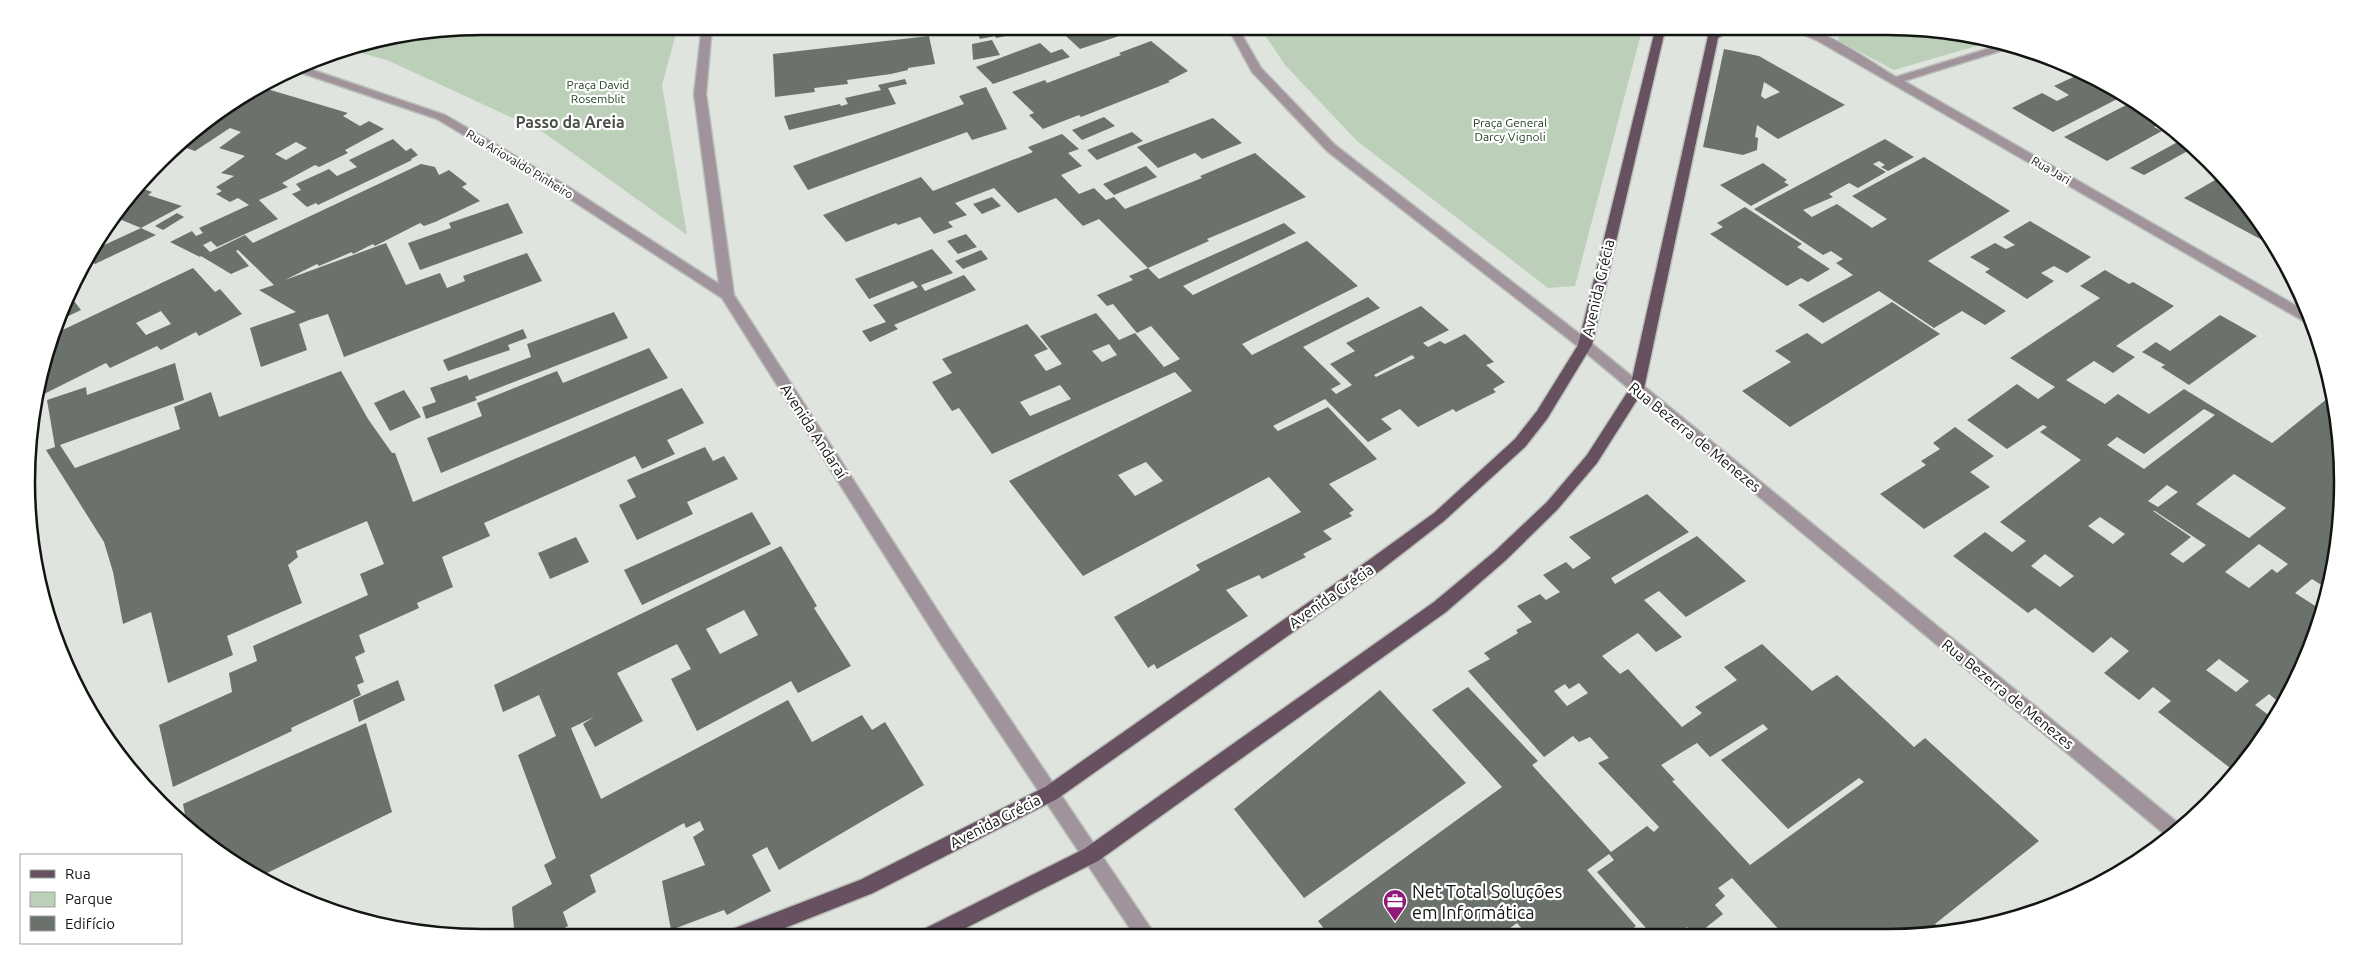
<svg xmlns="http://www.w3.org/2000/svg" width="2369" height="964" font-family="Ubuntu,sans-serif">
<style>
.green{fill:#bcd0b9}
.building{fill:#6b716b;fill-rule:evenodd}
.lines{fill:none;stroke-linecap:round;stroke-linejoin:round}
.minor-casing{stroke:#bac0b9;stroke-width:3}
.major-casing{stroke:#bac0b9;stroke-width:3}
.minor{fill:#a0939b;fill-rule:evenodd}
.major{fill:#675160;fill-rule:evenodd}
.labels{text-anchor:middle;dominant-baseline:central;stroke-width:4.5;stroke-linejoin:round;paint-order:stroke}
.far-park-label{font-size:12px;fill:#20411d;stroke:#fff}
.far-street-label{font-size:12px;fill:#131512;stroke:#fff}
.street-label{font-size:15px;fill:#131512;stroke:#fff}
.far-district-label{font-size:16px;font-weight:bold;fill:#4a4f49;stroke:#fff}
.near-poi-label{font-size:18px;fill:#131512;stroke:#fff;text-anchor:start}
.rim{fill:none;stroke:#131512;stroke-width:2.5}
</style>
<rect width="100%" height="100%" fill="#dfe5de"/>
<g class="green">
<path d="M482 26H678L662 85 687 235 543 132 387 60 346 49Z"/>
<path d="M1259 26H1643L1575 286 1548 288 1357 141 1285 65Z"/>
<path d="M1923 32 1987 43 1894 70 1839 41 1838 37 1842 35Z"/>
</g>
<g class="building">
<path d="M769 26H825L826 27 768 34Z"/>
<path d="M974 26H1038L1040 29 996 38 995 36 980 39Z"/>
<path d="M1055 26H1146V27L1080 49Z"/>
<path d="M929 36 935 64 908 68V70L891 74 847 80 848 84 814 88 815 92 775 97 773 54Z"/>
<path d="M992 40 1000 55 973 60 972 44Z"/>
<path d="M1151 41 1188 71 1168 81 1170 82 1081 117 1079 115 1043 129 1029 115 1034 113 1012 92 1045 80 1047 83 1121 55 1119 53Z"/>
<path d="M1040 43 1051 53 1062 49 1070 57 993 84 976 67Z"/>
<path d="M1724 49 1759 56 1845 105 1778 139 1757 125 1755 137 1758 138 1757 150 1743 155 1703 147ZM1764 82 1780 92 1765 99 1761 96Z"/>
<path d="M2082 73 2115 87 2125 95 2053 132 2012 108 2042 93 2057 101 2069 95 2054 86Z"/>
<path d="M905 79 907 84 888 88 896 104 789 130 784 116 840 104 841 106 848 104 845 98 881 90 878 85Z"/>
<path d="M257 86 348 113 343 116 360 126 369 121 384 129 345 150 348 153 319 167 315 165 282 183 288 187 259 200 278 219 217 247 211 241 203 245 210 252 245 235 253 243 421 164 426 165 435 167 439 175 449 170 467 184 462 187 480 201 435 222 424 226 420 223 375 246 373 244 353 254 352 252 319 266 317 264 285 280 386 243 406 285 440 273 447 288 465 281 463 276 527 253 542 281 344 357 328 314 309 320 299 324 307 350 261 367 250 328 296 312 259 290 274 285 238 250 236 251 249 266 231 274 201 256 200 257 170 242 192 231 196 236 203 233 199 228 249 205 238 198 230 202 216 194 222 191 216 187 234 176 221 173 245 156 219 148 241 132 230 128 195 151 181 146 172 151 182 139ZM296 142 307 148 286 160 275 154Z"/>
<path d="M986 87 1007 129 972 140 967 132 808 190 793 166 964 104 959 96Z"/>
<path d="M2134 101 2163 122 2154 127 2162 131 2107 161 2064 137Z"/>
<path d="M1104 117 1115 126 1082 140 1072 130Z"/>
<path d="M1213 118 1242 143 1202 159 1195 153 1158 168 1137 147Z"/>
<path d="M1132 132 1143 141 1097 160 1087 150Z"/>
<path d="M1062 134 1079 149 1068 153 1082 166 1061 175 1079 194 1094 188 1106 200 1114 197 1125 209 1202 178 1200 176 1255 153 1306 197 1207 239 1209 241 1148 268 1099 219 1083 226 1056 198 1018 213 994 188 955 203 967 215 948 222 953 227 934 234 920 217 898 225 896 223 846 242 823 215 921 177 933 191 1033 152 1028 147Z"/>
<path d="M2185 138 2195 147 2144 175 2130 168Z"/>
<path d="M393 139 406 151 411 148 418 155 411 159 412 160 318 205 316 203 307 207 292 194 301 190 296 184 329 169 337 176 357 167 349 160Z"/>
<path d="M1885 139 1914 157 1888 171 1881 167 1885 165 1879 161 1873 164 1886 172 1858 188 1849 183 1829 194 1833 197 1803 210 1812 217 1837 204 1872 228 1887 219 1852 196 1924 157 2010 211 1928 261 2006 311 1985 325 1962 311 1934 328 1879 291 1823 323 1798 305 1853 275 1836 263 1843 259 1831 251 1823 255 1754 209Z"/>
<path d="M1763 163 1787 180 1784 182 1789 185 1751 206 1720 185Z"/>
<path d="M1146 166 1157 177 1114 195 1103 184Z"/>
<path d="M2222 176 2248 204 2275 247 2184 198Z"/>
<path d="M141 188 152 192 148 195 182 206 141 228 156 235 95 264 86 257 89 252 141 228 117 218Z"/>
<path d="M992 197 1001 206 982 214 973 204Z"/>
<path d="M508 203 523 233 420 270 408 243 451 228 449 223Z"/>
<path d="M1745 207 1802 244 1797 247 1830 269 1808 282 1801 278 1787 286 1710 234 1723 227 1717 223Z"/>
<path d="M177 213 184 217 163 230 155 226Z"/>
<path d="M2030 221 2091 257 2067 273 2054 266 2041 273 2054 281 2027 299 1985 272 1990 269 1970 257 1995 243 2006 249 2015 245 2003 237Z"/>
<path d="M1284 223 1296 233 1183 286 1193 295 1307 241 1358 286 1242 344 1252 355 1368 297 1380 308 1303 347 1341 384 1331 389 1336 394 1352 385 1330 364 1355 351 1346 343 1421 306 1449 330 1423 343 1428 347 1440 341 1445 344 1465 334 1494 362 1486 365 1505 382 1493 389 1496 392 1456 412 1453 409 1418 427 1400 409 1381 419 1392 429 1368 442 1325 399 1273 426 1278 431 1328 407 1377 459 1329 484 1354 510 1349 513 1352 516 1323 531 1332 539 1303 554 1306 557 1262 579 1259 575 1226 590 1248 616 1157 669 1154 664 1148 668 1114 617 1200 570 1196 565 1301 512 1269 477 1083 576 1009 481 1192 391 1175 372 992 454 959 408 952 411 932 382 952 373 942 359 1027 324 1048 349 1034 355 1046 371 1062 364 1040 336 1096 313 1119 340 1135 333 1164 367 1180 359 1151 326 1137 333 1113 304 1107 306 1097 295 1133 280 1129 276 1148 268 1159 279ZM1109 344 1117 355 1102 362 1092 351ZM1412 355 1415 358 1376 377 1374 375ZM1060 385 1071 399 1030 416 1020 402ZM1146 462 1163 481 1135 496 1118 475Z"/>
<path d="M966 234 977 247 958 254 947 241Z"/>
<path d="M932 249 953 273 921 285 925 291 964 275 976 290 894 325 898 329 870 342 862 331 886 322 873 305 918 287 913 281 869 299 855 279Z"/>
<path d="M981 250 988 259 963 269 955 261Z"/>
<path d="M193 268 215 292 220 289 242 314 199 336 196 332 161 350 157 346 110 368 106 363 42 395 38 390 50 336ZM161 311 171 324 146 335 136 323Z"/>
<path d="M2105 270 2129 284 2133 282 2174 306 2116 346 2135 357 2113 373 2094 361 2066 380 2105 404 2118 394 2149 414 2184 389 2272 443 2328 398 2333 401 2342 452 2339 541 2336 554 2333 557 2335 558 2328 589 2312 579 2295 593 2323 611 2319 628 2281 704 2269 694 2255 705 2274 719 2266 735 2234 771 2158 712 2171 701 2153 687 2139 700 2104 673 2129 651 2111 637 2093 653 2035 608 2028 613 1953 556 1985 532 2012 552 2026 541 2000 522 2081 460 2040 432 2047 427 2043 425 2007 449 1967 420 2017 384 2038 399 2055 387 2010 358 2100 298 2080 286ZM2204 409 2215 415 2144 469 2107 445 2117 437 2144 454ZM2234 474 2286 508 2249 538 2196 504ZM2167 485 2178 492 2158 507 2148 501ZM2153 511H2155L2206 545 2183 563 2170 554 2191 537ZM2100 517 2125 534 2113 544 2088 526ZM2259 544 2288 564 2277 573 2272 569 2249 588 2225 572ZM2045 554 2074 576 2060 587 2031 566ZM2219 659 2249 681 2236 692 2206 670Z"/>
<path d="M71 290 76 295 71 297 81 310 60 320 58 318Z"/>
<path d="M1892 302 1940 334 1790 427 1742 391 1791 362 1775 351 1807 333 1822 344Z"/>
<path d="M614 312 628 338 475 397 477 400 426 419 422 407 436 402 430 388 467 375 469 380 531 357 527 344Z"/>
<path d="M2220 315 2257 336 2189 385 2161 367 2165 365 2142 352 2156 342 2170 351Z"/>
<path d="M523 329 527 338 508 345 510 350 448 371 443 360Z"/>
<path d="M649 348 668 378 441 473 427 438 482 416 477 403 557 371 563 383Z"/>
<path d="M175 363 184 400 60 445 75 468 180 429 174 407 211 392 219 417 341 371 368 419 392 453H395L413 502 682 388 704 423 667 440 675 454 642 469 635 456 484 523 490 536 442 557 453 587 417 603 419 608 359 635 365 652 355 657 364 682 357 685 361 695 291 728 292 731 173 787 159 725 232 692 229 673 257 661 253 646 368 595 360 574 384 564 367 521 296 551 298 557 288 565 302 603 227 636 233 655 168 683 151 612 123 624 113 572 104 542 46 450 55 447 47 400 86 387 87 395Z"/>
<path d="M404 390 421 417 390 431 374 403Z"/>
<path d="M1955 427 1994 456 1970 472 1990 487 1924 529 1880 494 1926 465 1921 461 1940 449 1933 443Z"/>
<path d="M705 447 713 461 724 456 738 479 687 502 693 514 637 540 619 505 636 497 627 480Z"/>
<path d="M1647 494 1689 532 1611 578 1615 584 1697 536 1746 581 1686 617 1659 591 1644 600 1682 637 1656 652 1638 633 1602 656 1620 674 1628 669 1682 727 1702 713 1695 707 1737 680 1724 667 1762 644 1812 691 1837 675 1914 747 1925 738 2039 841 1935 924 1945 934H1783L1732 878 1718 888 1725 896 1715 905 1723 914 1698 934H1693L1687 927 1677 935H1652L1597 872 1614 860 1609 854 1587 870 1636 926 1624 935H1516L1523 930 1517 923 1500 935H1329L1318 921 1502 787 1432 710 1468 687 1538 761 1532 765 1611 852 1647 826 1654 832 1659 827 1598 763 1609 758 1590 737 1579 742 1573 736 1544 757 1468 671 1490 659 1484 653 1518 633 1516 630 1532 622 1517 606 1540 594 1546 600 1560 592 1543 575 1566 562 1573 569 1591 558 1569 537ZM1579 683 1588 693 1567 706 1554 691 1565 684 1569 689ZM1763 724 1768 729 1721 760 1788 829 1859 778 1864 782 1750 865 1672 781 1675 780 1661 765 1697 743 1710 757Z"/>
<path d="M752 512 771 544 642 605 624 570Z"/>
<path d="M576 537 589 562 550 579 538 553Z"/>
<path d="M781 546 817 606 814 608 851 666 798 693 791 681 697 731 671 679 691 669 677 644 617 673 643 721 595 747 583 724 594 717 571 728 601 799 788 700 812 742 862 715 872 730 885 722 924 785 779 870 767 847 752 855 771 891 727 915 724 910 671 930 662 881 705 865 693 837 704 830 700 821 686 828 684 823 590 875 596 892 563 912 568 926 554 934 551 931 542 938 539 935 534 938H515L512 907 552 884 544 865 556 858 518 755 556 736 539 695 503 712 494 685ZM744 610 758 635 720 654 706 629Z"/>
<path d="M398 680 405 700 359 722 353 700Z"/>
<path d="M1380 690 1466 783 1304 898 1234 809Z"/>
<path d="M366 723 392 812 263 875 204 843 187 825 183 804Z"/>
</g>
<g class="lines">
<g class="minor-casing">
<g id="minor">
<path d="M702 26H712L706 94 734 295 954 636 1156 936H1135L942 646 722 298 559 192 437 119 293 70 301 66 445 115 567 186 719 284 694 94Z"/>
<path d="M1227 26H1237L1261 68 1335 145 1590 342 2183 827 2168 837 1580 348 1327 151 1252 72Z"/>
<path d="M1784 26C1824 26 1862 57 1896 77L2000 45 2013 47 1904 81 2307 312 2312 323 2305 322 1818 41Z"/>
</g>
</g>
<g class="major-casing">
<g id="major">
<path d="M1656 26H1666L1592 345 1547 419 1525 447 1444 521 1381 570 1057 799 873 893 762 937H727L730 930 860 880 1045 787 1369 560 1434 513 1515 439 1537 411 1578 345Z"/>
<path d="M1723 26H1737L1718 38 1644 389 1597 463 1557 510 1506 560 1446 612 1098 861 950 936 919 937 922 930 1084 849 1434 602 1494 552 1547 502 1587 455 1630 388 1708 36Z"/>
</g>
</g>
<use href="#minor" class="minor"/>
<use href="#major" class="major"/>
</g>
<defs>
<g id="office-pin" transform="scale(1.25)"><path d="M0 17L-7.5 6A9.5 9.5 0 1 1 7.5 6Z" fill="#901877" stroke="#fff"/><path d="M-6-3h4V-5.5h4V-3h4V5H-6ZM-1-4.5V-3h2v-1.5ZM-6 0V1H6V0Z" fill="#fff"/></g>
</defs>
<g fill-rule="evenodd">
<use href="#office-pin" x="1395" y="901"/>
</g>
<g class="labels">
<g class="far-park-label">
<text x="598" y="84">Praça David<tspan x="598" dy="14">Rosemblit</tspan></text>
<text x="1510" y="122">Praça General<tspan x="1510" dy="14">Darcy Vignoli</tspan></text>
</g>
<g class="far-street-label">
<text transform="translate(520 164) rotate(31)">Rua Ariovaldo Pinheiro</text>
<text transform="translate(2051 170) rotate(30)">Rua Jari</text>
</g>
<g class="street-label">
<text transform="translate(1598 288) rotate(-77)">Avenida Grécia</text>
<text transform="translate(814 431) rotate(57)">Avenida Andaraí</text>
<text transform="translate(1695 437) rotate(39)">Rua Bezerra de Menezes</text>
<text transform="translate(1331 596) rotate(-35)">Avenida Grécia</text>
<text transform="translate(2008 694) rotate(39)">Rua Bezerra de Menezes</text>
<text transform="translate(995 821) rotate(-27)">Avenida Grécia</text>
</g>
<g class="far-district-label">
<text x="570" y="122">Passo da Areia</text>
</g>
<g class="near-poi-label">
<text x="1412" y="891">Net Total Soluções<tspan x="1412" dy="21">em Informática</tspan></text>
</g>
</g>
<path d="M0 0H2369V964H0ZM482 35H1887A447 447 0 0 1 2334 482V482A447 447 0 0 1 1887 929H482A447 447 0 0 1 35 482V482A447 447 0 0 1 482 35Z" fill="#fff" fill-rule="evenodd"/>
<path class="rim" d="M482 35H1887A447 447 0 0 1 2334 482V482A447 447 0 0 1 1887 929H482A447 447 0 0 1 35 482V482A447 447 0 0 1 482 35Z"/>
<rect x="20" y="854" width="162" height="90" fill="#ffffff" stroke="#a1a1a0"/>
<rect x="30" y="870" width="25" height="8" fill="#675160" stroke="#a1a1a0"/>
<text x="65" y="879" font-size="15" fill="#131512">Rua</text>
<rect x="30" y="892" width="25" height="15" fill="#bcd0b9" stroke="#a1a1a0"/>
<text x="65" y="904" font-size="15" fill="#131512">Parque</text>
<rect x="30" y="916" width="25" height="15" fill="#6b716b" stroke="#a1a1a0"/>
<text x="65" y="929" font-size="15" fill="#131512">Edifício</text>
</svg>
